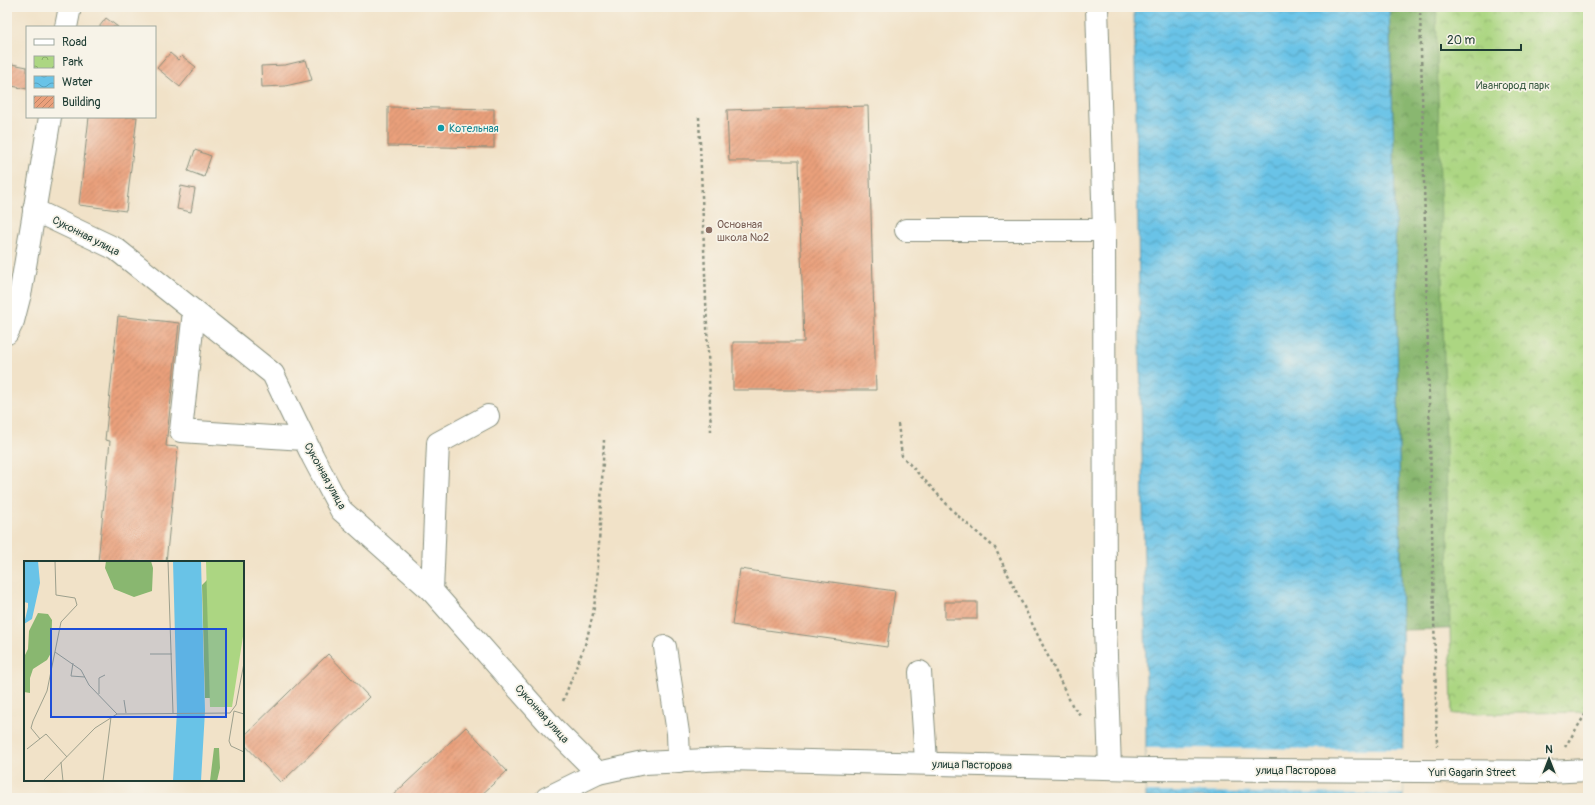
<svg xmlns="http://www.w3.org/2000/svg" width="1595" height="805" font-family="Pangolin,sans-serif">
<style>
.forest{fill:url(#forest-crowns);stroke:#547a52}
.park{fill:url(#park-crowns);stroke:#668a5b}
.water{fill:url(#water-waves);stroke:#44808e}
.pier{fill:#f1e2c8}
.building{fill:url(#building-hatch)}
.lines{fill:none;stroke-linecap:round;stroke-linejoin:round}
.minor-casing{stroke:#88907e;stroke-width:24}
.path{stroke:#88907e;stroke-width:2.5;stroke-dasharray:3 3;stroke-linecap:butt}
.minor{stroke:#fff;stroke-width:22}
.culture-dot{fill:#0f9aa8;stroke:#f7f3e8;stroke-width:1.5}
.education-dot{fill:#8d6e63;stroke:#f7f3e8;stroke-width:1.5}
.labels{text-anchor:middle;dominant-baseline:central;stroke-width:3.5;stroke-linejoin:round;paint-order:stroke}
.park-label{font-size:11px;fill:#3b5c44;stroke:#f7f3e8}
.culture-label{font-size:11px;fill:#0d838f;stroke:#f7f3e8;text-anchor:start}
.education-label{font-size:11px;fill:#785e54;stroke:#f7f3e8;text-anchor:start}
.street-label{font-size:11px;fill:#1f3d34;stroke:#f7f3e8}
.inset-road{fill:none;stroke:#9da08d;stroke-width:1}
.view{fill:#1d4ed8;fill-opacity:0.15;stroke:#1d4ed8;stroke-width:2}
.inset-edge{fill:none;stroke:#1f3d34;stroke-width:2}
</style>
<defs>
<pattern id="forest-crowns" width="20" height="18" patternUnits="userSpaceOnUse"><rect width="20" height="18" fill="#89b770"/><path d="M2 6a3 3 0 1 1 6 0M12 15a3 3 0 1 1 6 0" fill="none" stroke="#6f965d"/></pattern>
<pattern id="park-crowns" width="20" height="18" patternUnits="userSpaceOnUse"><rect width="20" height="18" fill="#acd682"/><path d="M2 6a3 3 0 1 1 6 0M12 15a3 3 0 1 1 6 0" fill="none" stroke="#8baf6b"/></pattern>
<pattern id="water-waves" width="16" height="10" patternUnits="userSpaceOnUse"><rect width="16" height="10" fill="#69c3e7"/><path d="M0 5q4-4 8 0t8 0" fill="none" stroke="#56a0bc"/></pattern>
<pattern id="building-hatch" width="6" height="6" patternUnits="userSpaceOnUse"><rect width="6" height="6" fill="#eaa07b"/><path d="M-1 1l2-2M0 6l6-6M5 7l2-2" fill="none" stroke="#bd8466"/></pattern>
</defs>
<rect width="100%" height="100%" fill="#f7f3e8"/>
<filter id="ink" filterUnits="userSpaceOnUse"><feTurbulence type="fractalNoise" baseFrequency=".025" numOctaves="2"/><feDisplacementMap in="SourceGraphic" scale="8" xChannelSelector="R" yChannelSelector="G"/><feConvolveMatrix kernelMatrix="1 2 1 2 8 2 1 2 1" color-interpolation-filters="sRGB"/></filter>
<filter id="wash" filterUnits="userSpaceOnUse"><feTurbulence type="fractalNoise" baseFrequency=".012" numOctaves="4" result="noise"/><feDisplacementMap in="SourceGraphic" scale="16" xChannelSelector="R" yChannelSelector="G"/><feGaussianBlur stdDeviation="0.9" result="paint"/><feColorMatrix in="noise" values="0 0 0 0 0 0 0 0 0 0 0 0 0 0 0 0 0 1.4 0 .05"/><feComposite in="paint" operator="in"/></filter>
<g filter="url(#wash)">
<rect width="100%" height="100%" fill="#f1e2c8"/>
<g class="forest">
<path d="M7 7H11V9L7 58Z"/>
<path d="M1389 7H1457L1475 628 1402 630 1394 148Z"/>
</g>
<path class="park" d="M1436 7H1588V712L1452 714Z"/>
<path class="water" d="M1134 7H1389L1394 148 1402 630 1403 798H1146V674Z"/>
<path class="pier" d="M1146 748 1404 749 1403 794 1146 792Z"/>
<g id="blocks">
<g class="building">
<path d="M106 18 118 27H99Z"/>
<path d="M170 53 178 60 182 56 196 67 180 87 157 68Z"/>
<path d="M306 60 312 80 285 86 262 87 261 66 285 65Z"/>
<path d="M7 63 27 67V89L7 85Z"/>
<path d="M868 106 876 390H733V342H804L798 161H729L727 110Z"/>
<path d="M388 107 494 109V148L388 146Z"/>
<path d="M89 117H137L126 211 79 205Z"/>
<path d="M195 150 211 156 204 177 188 171Z"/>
<path d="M181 186 195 189 191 212 177 209Z"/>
<path d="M118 316 179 323 166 446 178 447 166 562H98L110 441 105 440Z"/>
<path d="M740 569 895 591 887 647 732 625Z"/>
<rect x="945" y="602" width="32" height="17"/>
<path d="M328 654 369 697 281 783 243 743V737Z"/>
<path d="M466 727 507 771 478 798H390Z"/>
</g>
</g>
</g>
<g filter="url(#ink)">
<use href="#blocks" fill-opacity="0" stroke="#88907e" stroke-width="1"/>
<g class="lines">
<g class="minor-casing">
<g id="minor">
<path d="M1097 7 1104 230 1105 627 1110 768"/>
<path d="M66 27 70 7"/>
<path d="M34 210 116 249 273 374 313 457 341 510 432 591 552 727 598 773"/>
<path d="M906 230H1104"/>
<path d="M194 311 181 431 304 439"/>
<path d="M7 333 13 321 21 290 50 117"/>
<path d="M432 591 438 443 488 416"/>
<path d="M665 647 678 733 679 762"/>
<path d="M920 672 926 761"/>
<path d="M547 798 598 773 644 763 727 759 1146 769 1548 772 1588 770"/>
</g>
</g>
<g class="path">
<path d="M1420 7 1437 746"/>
<path d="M699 117 711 431"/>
<path d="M898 424 902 456 957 515 995 548 1073 707 1082 717"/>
<path d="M563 701 586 642 593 614 597 586 604 440"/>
<path d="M1565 747 1588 710"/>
</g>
<use href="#minor" class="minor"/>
</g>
</g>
<circle class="culture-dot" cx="441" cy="128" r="4"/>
<circle class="education-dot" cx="709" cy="230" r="4"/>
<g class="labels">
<g class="park-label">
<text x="1513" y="85">Ивангород парк</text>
</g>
<g class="culture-label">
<text x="449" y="128">Котельная</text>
</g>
<g class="education-label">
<text x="717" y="224">Основная<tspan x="717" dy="13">школа №2</tspan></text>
</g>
<g class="street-label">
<text transform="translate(86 236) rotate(27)">Суконная улица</text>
<text transform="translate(325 476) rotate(61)">Суконная улица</text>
<text transform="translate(542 714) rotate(48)">Суконная улица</text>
<text transform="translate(972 765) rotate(1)">улица Пасторова</text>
<text x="1296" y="770">улица Пасторова</text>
<text x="1472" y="772">Yuri Gagarin Street</text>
</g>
</g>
<g transform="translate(24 561)">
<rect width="220" height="220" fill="#f1e2c8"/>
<path d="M82 0H127L129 7 128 30 110 36 90 28 81 7ZM183 19 186 20 189 137H181L178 24ZM14 52 24 53 28 59 27 92 23 99 9 108 6 117V132L0 131V96L4 88 5 70ZM190 187H195L196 207 193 220H186Z" fill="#89b770"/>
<path d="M182 0H220V69L208 146H186Z" fill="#acd682"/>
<path d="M0 0H14L16 22 8 58 0 63 4 46V42L0 41ZM149 0H177L181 150 177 220H149L153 150Z" fill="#69c3e7"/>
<path class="inset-road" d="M144 0 149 152M31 91 57 109 65 124 93 153M126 93H148M49 102 47 115 61 116M75 133V117L81 114M100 139 102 152M220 153 210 150 205 180 207 185 220 191M16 178 7 167 9 160 23 130 37 61 53 44 51 37 32 34 31 0M3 188 22 173 43 196M37 201 39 220M19 220 71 167 93 153 206 152 212 144 220 102M79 220 87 156"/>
<path class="view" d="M27 68H202V156H27Z"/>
<rect width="220" height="220" class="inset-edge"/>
</g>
<rect width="1595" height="805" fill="none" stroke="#f7f3e8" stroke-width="24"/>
<rect x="26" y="26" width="130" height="92" fill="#f7f3e8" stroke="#a1aaa0"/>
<rect x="34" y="39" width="20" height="6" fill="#ffffff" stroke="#a1aaa0"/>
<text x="62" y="46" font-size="12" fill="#1f3d34">Road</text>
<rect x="34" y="56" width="20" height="12" fill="url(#park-crowns)" stroke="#a1aaa0"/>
<text x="62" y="66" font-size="12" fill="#1f3d34">Park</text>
<rect x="34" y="76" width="20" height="12" fill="url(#water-waves)" stroke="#a1aaa0"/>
<text x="62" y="86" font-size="12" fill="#1f3d34">Water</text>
<rect x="34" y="96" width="20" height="12" fill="url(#building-hatch)" stroke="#a1aaa0"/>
<text x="62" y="106" font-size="12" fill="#1f3d34">Building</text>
<g transform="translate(1549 759)" stroke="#f7f3e8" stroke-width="3" paint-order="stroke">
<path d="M0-3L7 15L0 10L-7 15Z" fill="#1f3d34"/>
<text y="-6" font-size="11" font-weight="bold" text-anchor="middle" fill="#1f3d34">N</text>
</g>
<path d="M1441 44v6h80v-6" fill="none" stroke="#1f3d34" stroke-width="2"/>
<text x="1447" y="44" font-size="12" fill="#1f3d34" stroke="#f7f3e8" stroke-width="3" paint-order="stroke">20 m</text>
</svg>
